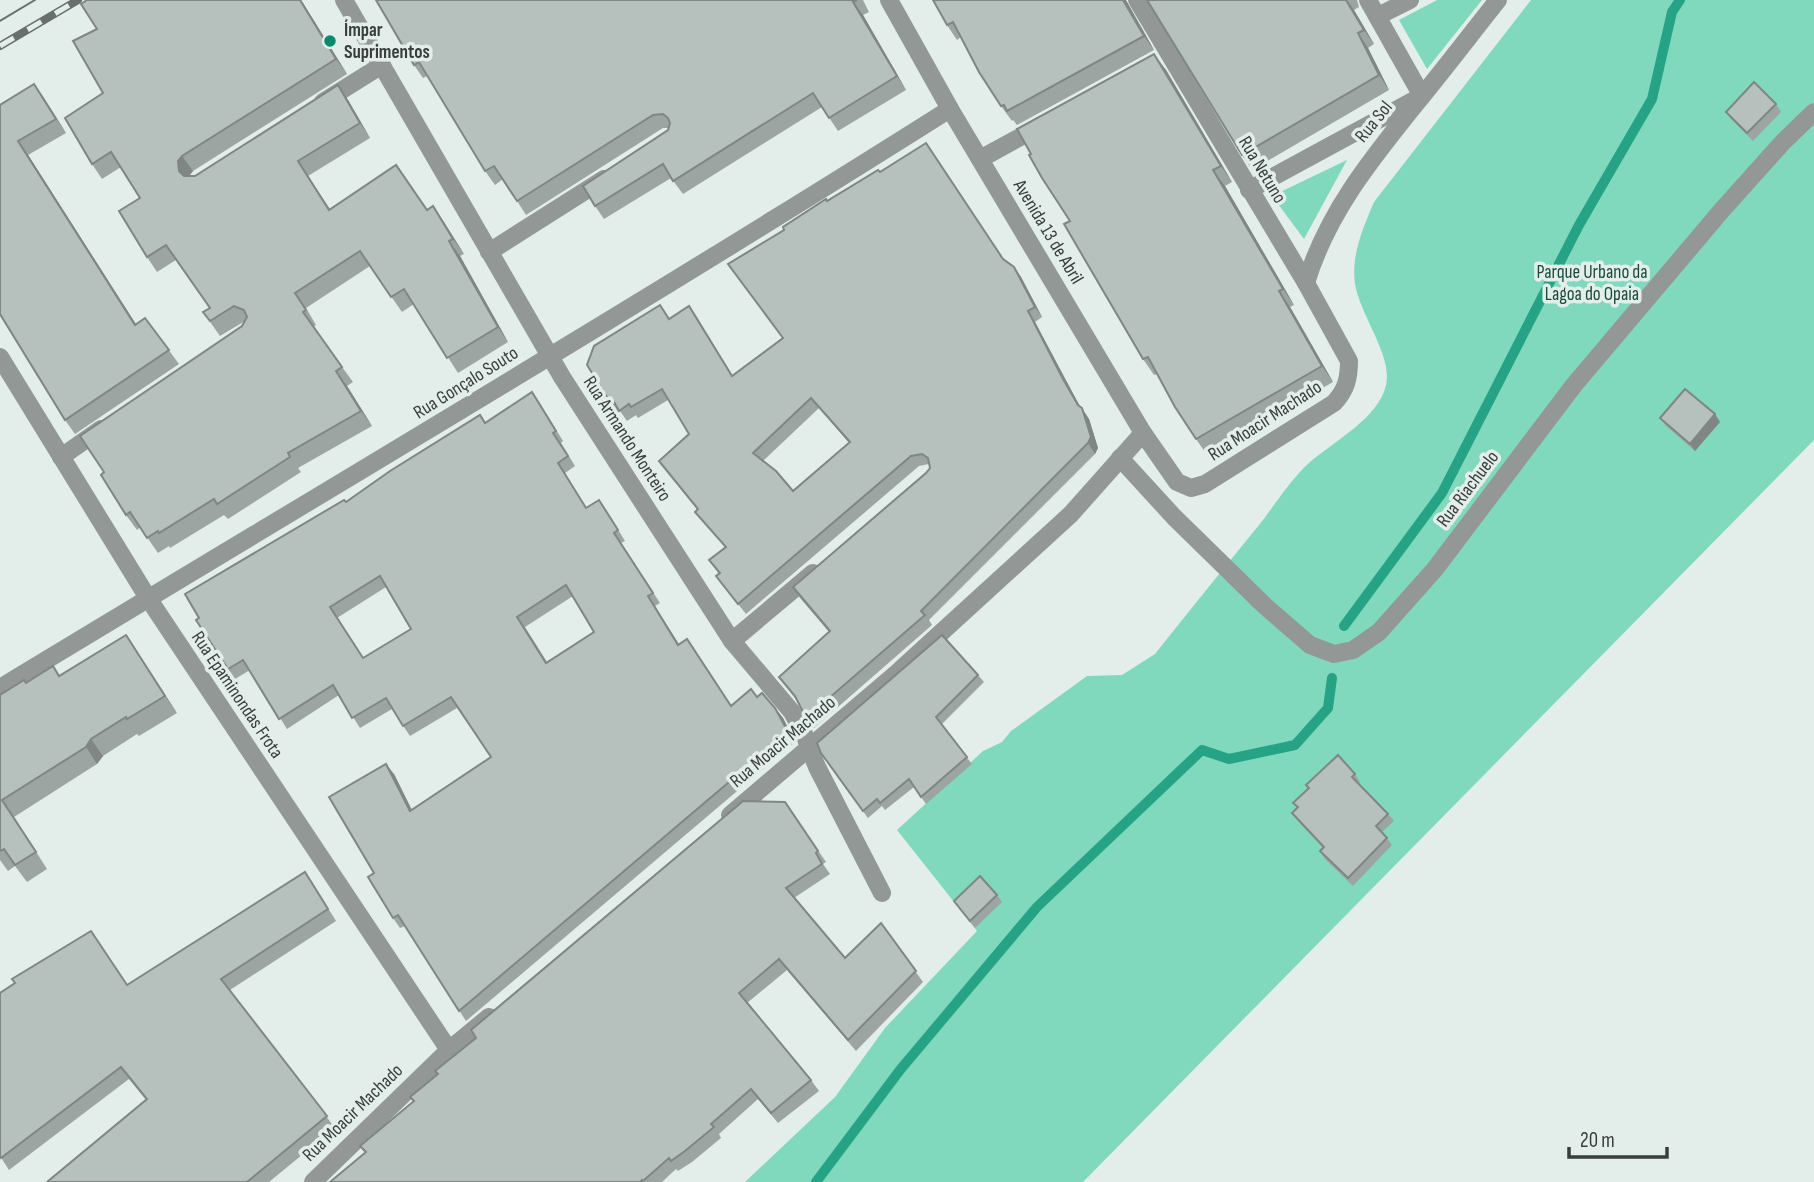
<svg xmlns="http://www.w3.org/2000/svg" width="1814" height="1182" font-family="'Sofia Sans Condensed',sans-serif">
<style>
.green{fill:#80d9bd}
.lines{fill:none;stroke-linecap:round;stroke-linejoin:round}
.stream{stroke:#26a385;stroke-width:10}
.minor{stroke:#939896;stroke-width:18}
.tram{stroke:#686f6c;stroke-width:2}
.rail-casing{stroke:#686f6c;stroke-width:8}
.rail{stroke:#e3eeea;stroke-width:5;stroke-dasharray:16;stroke-linecap:butt}
.wall{fill:#9da5a2;fill-rule:evenodd}
.shaded-wall{fill:#7f8684}
.building{fill:#b6c0bc;stroke:#7f8684;stroke-width:2;fill-rule:evenodd}
.poi-dot{fill:#098a6e;stroke:#e3eeea;stroke-width:2.5}
.labels{text-anchor:middle;dominant-baseline:central;stroke-width:7;stroke-linejoin:round;paint-order:stroke}
.poi-label{font-size:19px;font-weight:bold;fill:#393e3c;stroke:#e3eeea;text-anchor:start}
.street-label{font-size:19px;fill:#393e3c;stroke:#e3eeea}
.park-label{font-size:19px;fill:#194b3d;stroke:#e3eeea}
</style>
<rect width="100%" height="100%" fill="#e3eeea"/>
<g class="green">
<path d="M1437 0H1482L1427 69 1399 20Z"/>
<path d="M1531 0H1814V440L1083 1182H745L835 1097 885 1028 977 931 897 830 983 751 1002 742 1011 731 1087 676 1122 675 1155 654C1189 611 1224 568 1259 525 1275 505 1290 480 1309 463 1334 441 1379 418 1386 385 1393 356 1360 315 1355 284 1351 255 1363 228 1374 202Z"/>
<path d="M1347 160 1304 239 1272 196Z"/>
</g>
<g class="lines">
<g class="stream">
<path d="M1344 626 1442 493 1579 225 1652 99 1672 12 1680 0"/>
<path d="M816 1182 900 1070 1037 907 1202 750 1229 759 1295 745 1328 708 1332 678"/>
</g>
<g class="minor">
<path d="M344 0 562 377 732 641 792 712 804 734 817 767 882 893"/>
<path d="M889 0 950 109 1143 433 1177 482 1191 488 1205 484 1334 403C1346 390 1349 379 1349 361L1306 283 1137 0"/>
<path d="M1378 16 1410 0"/>
<path d="M323 102 382 65"/>
<path d="M980 159 1042 125"/>
<path d="M1249 190 1422 96 1368 0"/>
<path d="M489 252 604 179"/>
<path d="M1306 283C1327 213 1372 158 1418 101 1445 68 1471 34 1498 0"/>
<path d="M0 357 148 598 449 1050"/>
<path d="M61 457 101 429"/>
<path d="M1120 458 1174 517 1265 606 1310 645 1334 654 1353 650 1379 632 1435 569 1574 385 1722 210 1783 142 1814 112"/>
<path d="M732 641 813 573"/>
<path d="M0 688C317 496 637 307 950 109"/>
<path d="M730 815 898 672 1071 514 1143 433"/>
<path d="M313 1182 449 1050 489 1017"/>
</g>
<path class="tram" d="M0 21 35 0"/>
<g class="rail-casing">
<path id="rail" d="M0 46 78 0"/>
</g>
<use href="#rail" class="rail"/>
</g>
<g class="wall">
<path d="M87 0H301L347 74 193 171 189 176H195L348 100 370 138 308 176 330 209 427 210 433 206 464 254 460 256 508 342 458 373 414 304 402 312 370 266 306 308 316 325 313 327 353 382 347 386 372 426 298 468 301 472 228 519 224 515 170 548 169 546 158 553 140 527 137 530 126 515 245 321 220 336 203 312 210 308 176 260 157 272 147 257 140 198 121 167 102 179 92 164 103 93 97 29Z"/>
<path d="M376 0H863L869 12 863 15 906 90 838 131 822 107 683 194 671 178 604 219 595 206 668 130 669 128H663L526 215 503 179 495 185 485 171 427 76 423 78 414 65Z"/>
<path d="M933 0 1126 1 1154 50 1017 125 1013 120 1012 121 1001 106 961 37 957 40 947 25Z"/>
<path d="M1147 0H1357L1359 7 1354 10 1374 44 1368 48 1389 90 1252 170 1242 155Z"/>
<path d="M1166 70 1232 182 1225 186 1294 305 1290 307 1333 382 1207 455 1196 439 1157 374 1154 375 1143 359 1070 221Z"/>
<path d="M34 84 66 133 28 155 136 324 145 318 179 364 75 434 65 420 0 105Z"/>
<path d="M1776 104 1781 112 1753 141 1731 119 1726 112Z"/>
<path d="M827 201 1004 259 1014 267 1021 277 1042 317 1035 322 1070 389 1080 407 1089 419 1098 448 1095 454 929 620 932 625 814 728 797 701 779 677 829 632 800 598 793 587 926 473 930 468 929 464 919 466 746 614 716 576 719 574 709 560 725 547 703 522 695 512 698 510 659 461 689 434 668 400 638 418 636 415 627 421 620 411 617 413 610 402 670 319 696 316 732 376 783 338 784 230ZM819 408 849 443 793 491 763 461Z"/>
<path d="M539 402 563 441 561 443 575 466 565 473 586 508 606 510 625 541 621 543 660 603 655 606 679 644 731 706 757 697 775 708 783 718 795 742 466 1021 405 926 400 928 393 918 374 873 394 774 412 810 491 757 457 708 410 736 392 709 360 728 339 695 287 729 250 670 235 679 228 669 346 502 486 423ZM386 587 411 629 363 658 337 618ZM573 596 594 632 547 662 525 627Z"/>
<path d="M1660 418 1720 422 1695 451 1665 425Z"/>
<path d="M137 652 177 713 139 736 137 734 103 756 97 764 14 817 47 869 27 882 15 866 8 871 0 860V695L26 683 60 676Z"/>
<path d="M978 675 984 682 941 725 972 764 926 804 914 787 885 810 882 806 868 818 821 753Z"/>
<path d="M1355 774 1360 782 1358 783 1388 814 1394 821 1382 832 1392 845 1353 886 1325 859 1320 851 1323 848 1297 820 1292 813 1297 808 1293 803 1309 788 1306 785Z"/>
<path d="M785 802 826 862 823 864 830 874 794 898 845 958 881 923 923 982 856 1051 787 970 747 1003 811 1080 819 1091 778 1123 758 1099 719 1134 721 1138 692 1162 678 1171 676 1169 662 1182H330L365 1153 360 1146Z"/>
<path d="M313 884 336 921 230 990 335 1128 269 1182H47L146 1100 129 1079 9 1170 0 1156 128 985Z"/>
<path d="M997 895 1002 902 975 928 954 901Z"/>
</g>
<g class="shaded-wall">
<path d="M300 0H301L347 74 336 59Z"/>
<path d="M1123 0H1126L1154 50 1144 36Z"/>
<path d="M1347 0 1354 10 1374 44 1364 30Z"/>
<path d="M853 2 863 15 906 90 897 76Z"/>
<path d="M1358 33 1368 48 1389 90 1379 75Z"/>
<path d="M1154 54 1166 70 1232 182 1221 166Z"/>
<path d="M34 84 44 98 66 133 56 119Z"/>
<path d="M338 85 348 100 370 138 360 123Z"/>
<path d="M18 141 28 155 145 339 135 325Z"/>
<path d="M182 156 193 171 189 176V186L179 171 178 161Z"/>
<path d="M1213 170 1225 186 1294 305 1283 289Z"/>
<path d="M433 206 444 222 464 254 453 239Z"/>
<path d="M449 241 460 256 508 342 498 327Z"/>
<path d="M1014 267 1021 277 1042 317 1035 307Z"/>
<path d="M1279 291 1290 307 1333 382 1322 366Z"/>
<path d="M689 306 696 316 739 387 732 376Z"/>
<path d="M1028 311 1035 322 1083 412 1082 408 1089 419 1098 448 1095 454 1088 443 1078 405Z"/>
<path d="M336 371 347 386 372 426 361 411Z"/>
<path d="M1715 414 1720 422 1695 451 1690 444Z"/>
<path d="M126 635 137 652 177 713 165 696Z"/>
<path d="M775 708 783 718 795 742 788 732Z"/>
<path d="M91 739 103 756 97 764 86 747Z"/>
<path d="M386 764 394 774 417 821 410 811Z"/>
</g>
<g class="building">
<path d="M87 0H300L336 59 182 156 178 161 179 171 184 176H195L338 85 360 123 298 161 329 210 396 165 427 210 433 206 453 239 449 241 498 327 447 358 404 289 391 297 360 251 295 293 306 310 303 312 342 367 336 371 361 411 288 453 290 457 217 504 214 499 159 533 158 531 147 538 130 512 126 515 101 475 104 472 80 436 242 326 247 317 244 310 234 306 210 321 203 312 210 308 166 245 147 257 119 211 140 198 111 152 92 164 65 118 103 93 73 41 97 29 81 4Z"/>
<path d="M376 0H857L853 2 897 76 829 118 813 93 673 181 663 164 595 206 583 186 668 130 670 123 668 118 663 114 653 115 517 201 494 166 485 171 419 62 414 65Z"/>
<path d="M933 0H1123L1144 36 1007 111 1004 105 1001 106 979 72 953 22 947 25Z"/>
<path d="M1147 0H1346L1364 30 1358 33 1379 75 1242 155Z"/>
<path d="M1154 54 1221 166 1213 170 1283 289 1279 291 1322 366 1196 439 1175 407 1148 357 1143 359 1064 224 1070 221 1042 178 1029 155 1031 154 1017 129Z"/>
<path d="M1754 82 1776 104 1747 133 1726 112Z"/>
<path d="M34 84 56 119 18 141 135 325 145 318 169 350 65 420 0 314V105Z"/>
<path d="M926 143 1003 259 1014 267 1035 307 1028 311 1063 379 1078 405 1082 408 1091 437 1088 443 921 611 925 615 806 718 795 696 779 677 830 631 793 587 926 473 930 468 928 458 922 454 911 456 738 604 716 576 720 573 709 560 726 547 695 512 698 509 659 461 689 434 662 389 631 407 629 404 619 411 613 400 610 402 587 365 594 346 660 305 669 319 689 306 732 376 783 338 728 264 784 230 783 227 826 199 827 201 878 170 880 172ZM811 398 850 442 793 491 776 471 753 453Z"/>
<path d="M1685 389 1715 414 1690 444 1660 418Z"/>
<path d="M532 392 556 431 553 433 568 456 558 463 586 508 599 500 618 530 614 533 653 593 648 596 678 645 687 639 731 706 751 689 757 697 762 693 775 708 788 732 459 1011 398 915 393 918 368 877 374 873 329 797 386 764 410 811 491 757 451 697 403 726 386 698 352 718 333 685 279 719 243 660 228 669 196 620 199 618 185 594 344 500 346 502 390 471 480 415 485 423ZM380 576 411 629 363 658 330 607ZM566 585 594 632 546 663 517 617Z"/>
<path d="M126 635 165 696 127 719 126 717 91 739 86 747 2 800 36 852 15 865 4 849 0 851V695L24 680 26 683 53 666 59 676Z"/>
<path d="M942 635 978 675 936 717 967 757 921 797 909 779 880 803 877 799 863 811 821 753 817 743Z"/>
<path d="M1338 755 1355 774 1352 777 1388 814 1376 826 1387 838 1348 878 1320 851 1324 847 1292 813 1298 807 1293 803 1309 788 1306 785Z"/>
<path d="M743 801 785 802 818 851 816 853 822 864 786 888 845 958 881 923 916 971 848 1040 779 959 739 993 811 1080 771 1113 751 1089 711 1124 714 1127 685 1151 671 1161 669 1158 643 1181 642 1180 640 1182H330L366 1152 360 1146 414 1101 410 1097 438 1074 435 1071 476 1038 471 1030Z"/>
<path d="M305 872 328 909 221 979 327 1116 247 1182H47L147 1099 121 1067 1 1158 0 1156V993L15 983 12 979 91 931 127 985Z"/>
<path d="M980 876 997 895 970 921 954 901Z"/>
</g>
<circle class="poi-dot" cx="330" cy="41" r="7"/>
<g class="labels">
<g class="poi-label">
<text x="344" y="30">Ímpar<tspan x="344" dy="22">Suprimentos</tspan></text>
</g>
<g class="street-label">
<text transform="translate(1374 122) rotate(-51)">Rua Sol</text>
<text transform="translate(1262 170) rotate(59)">Rua Netuno</text>
<text transform="translate(1048 232) rotate(59)">Avenida 13 de Abril</text>
<text transform="translate(466 383) rotate(-32)">Rua Gonçalo Souto</text>
<text transform="translate(1265 421) rotate(-33)">Rua Moacir Machado</text>
<text transform="translate(627 439) rotate(57)">Rua Armando Monteiro</text>
<text transform="translate(1468 489) rotate(-53)">Rua Riachuelo</text>
<text transform="translate(237 695) rotate(56)">Rua Epaminondas Frota</text>
<text transform="translate(783 742) rotate(-40)">Rua Moacir Machado</text>
<text transform="translate(353 1113) rotate(-44)">Rua Moacir Machado</text>
</g>
<g class="park-label">
<text x="1592" y="272">Parque Urbano da<tspan x="1592" dy="22">Lagoa do Opaia</tspan></text>
</g>
</g>
<path d="M1569 1147v10h98v-10" fill="none" stroke="#393e3c" stroke-width="3.5"/>
<text x="1580" y="1147" font-size="21" fill="#393e3c" stroke="#e3eeea" stroke-width="5" paint-order="stroke">20 m</text>
</svg>
